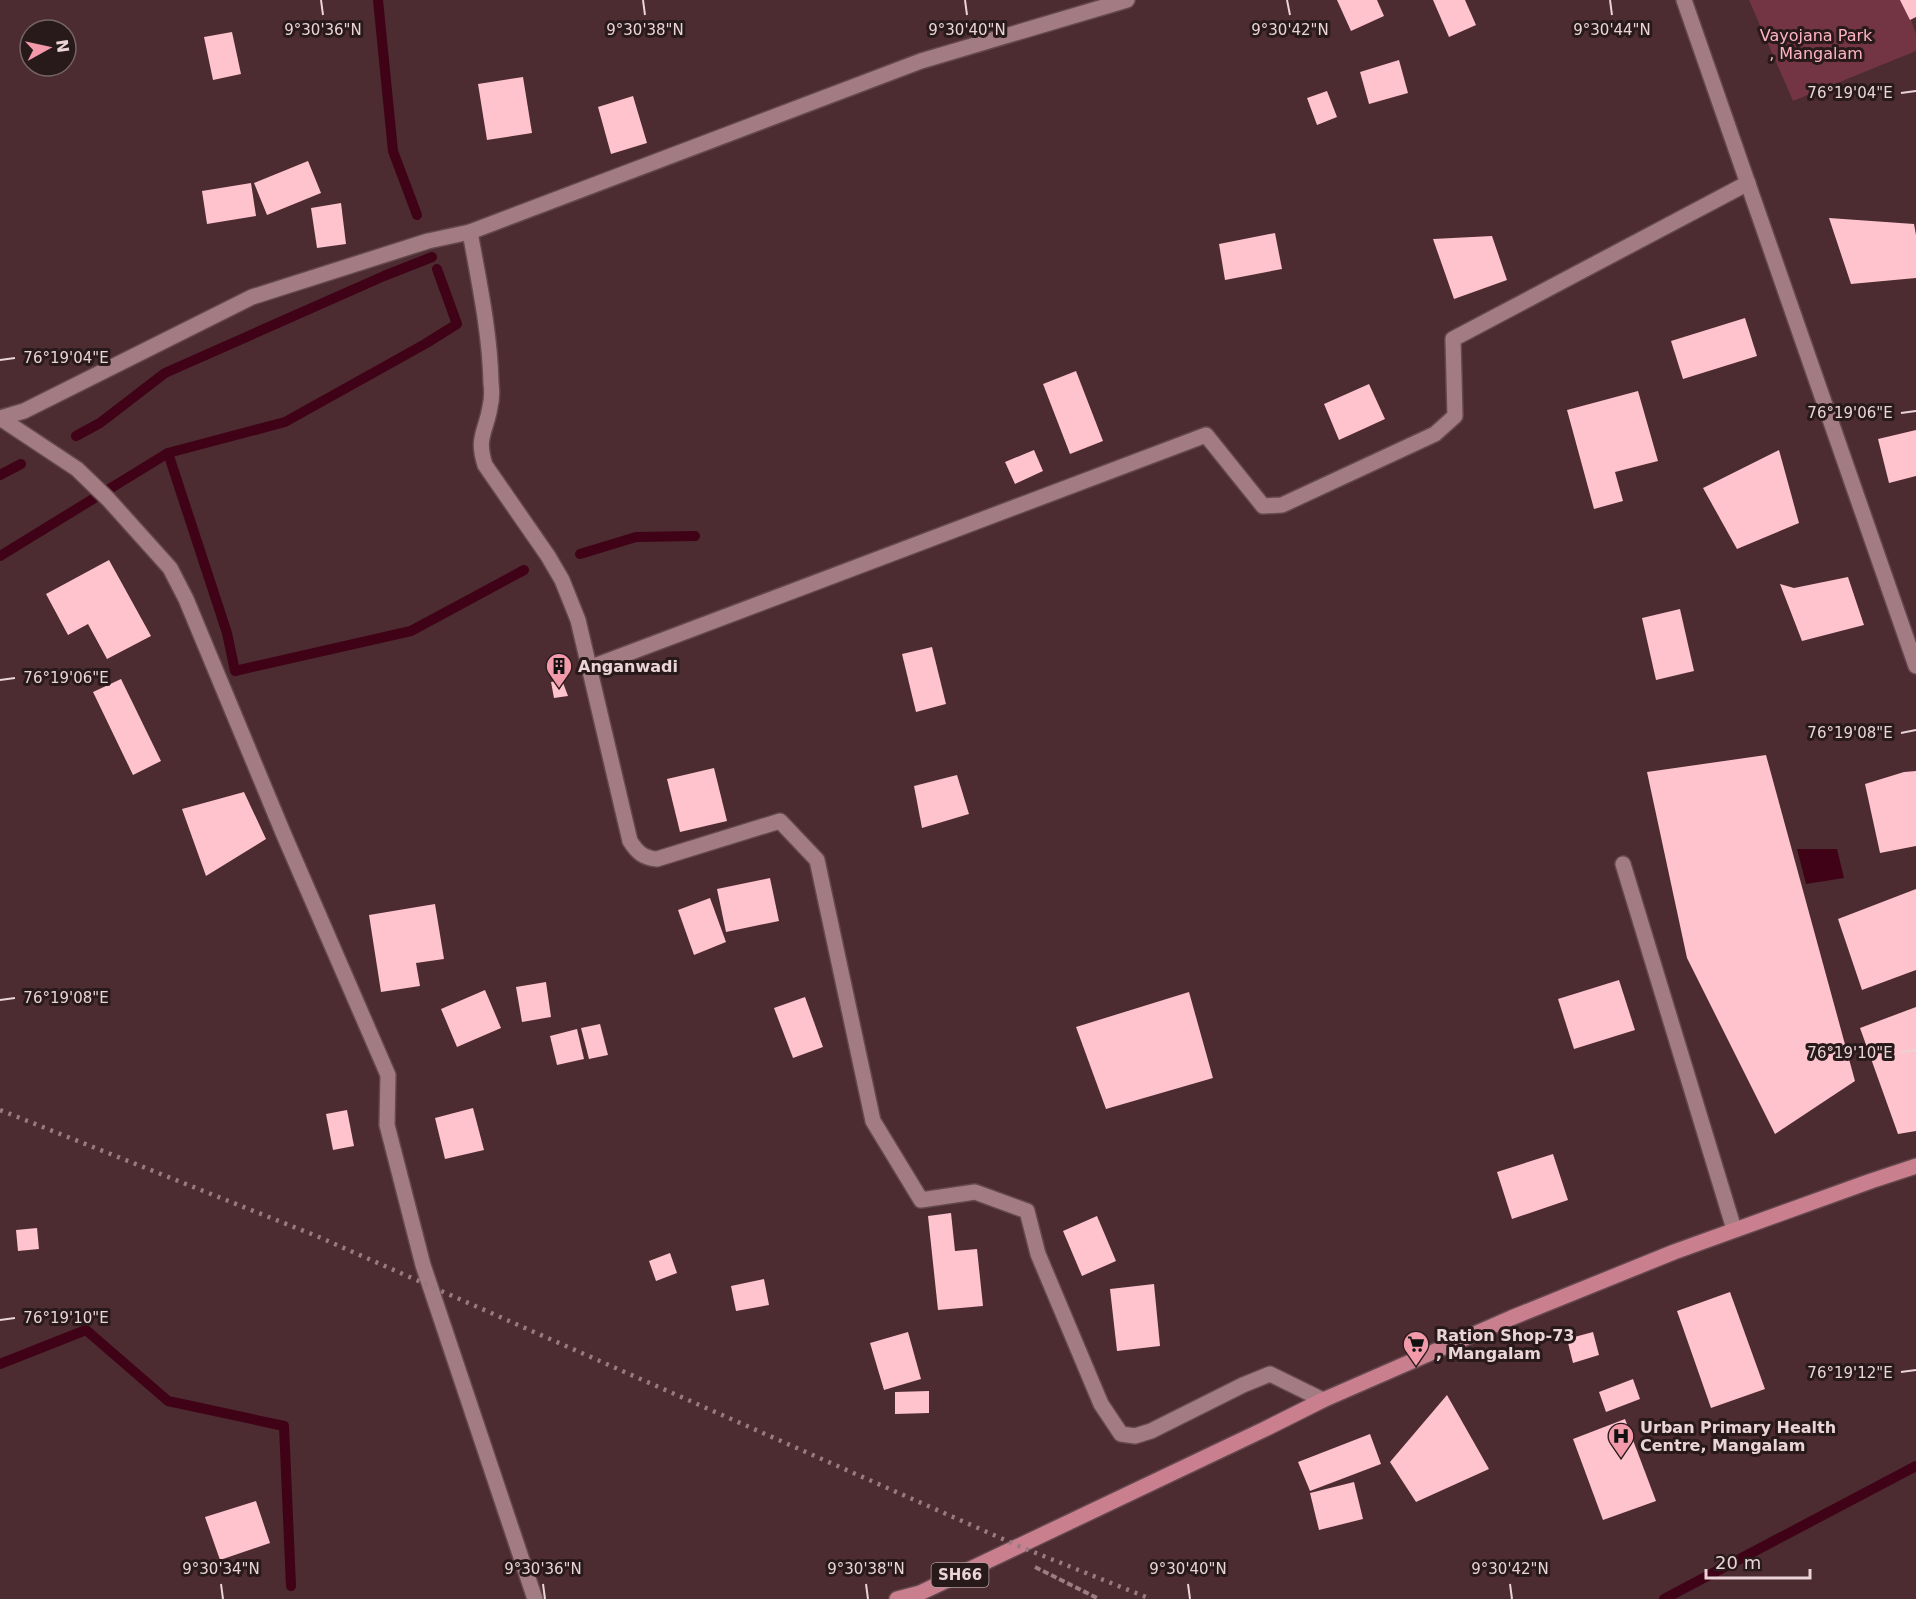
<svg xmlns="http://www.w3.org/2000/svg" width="1916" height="1599" font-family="'DejaVu Sans',sans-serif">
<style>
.green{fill:#733543}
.water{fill:#400217}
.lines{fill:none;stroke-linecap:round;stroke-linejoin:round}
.stream{stroke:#400217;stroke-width:10}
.building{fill:#fec3cc}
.minor-casing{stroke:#64484e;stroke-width:18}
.primary-casing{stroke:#64484e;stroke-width:18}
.path{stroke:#9a7e83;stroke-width:4;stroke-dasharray:6 3;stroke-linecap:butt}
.minor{stroke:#a37b82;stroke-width:15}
.primary{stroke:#c97f8d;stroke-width:15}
.rail{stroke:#977b80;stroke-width:4.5;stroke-dasharray:3 6;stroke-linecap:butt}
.ticks{fill:none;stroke:#ead4d7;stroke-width:2}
.labels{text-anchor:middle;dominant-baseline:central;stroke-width:6;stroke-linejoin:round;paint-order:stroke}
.shield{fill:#28191b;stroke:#b09c9f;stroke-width:1.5}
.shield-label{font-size:15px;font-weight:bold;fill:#ead4d7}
.park-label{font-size:16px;fill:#ffb4c1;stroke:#28191b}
.poi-label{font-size:16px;font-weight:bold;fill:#ead4d7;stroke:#28191b;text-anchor:start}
.ticks-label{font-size:15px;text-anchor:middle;fill:#ead4d7;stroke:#28191b;stroke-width:6;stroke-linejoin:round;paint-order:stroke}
</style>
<rect width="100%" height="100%" fill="#4c2b31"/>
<path class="green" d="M1749 0H1904L1916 34V51L1793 101Z"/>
<path class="water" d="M1797 849H1837L1844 878 1806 884Z"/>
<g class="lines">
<g class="stream">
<path d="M378 0 393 151 417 215"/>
<path d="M76 436 100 423 165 373 384 276 432 257"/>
<path d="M168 453 227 633 235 671 411 631 524 570"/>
<path d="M0 475 21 464"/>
<path d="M580 554 636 537 695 536"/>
<path d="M0 556 168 453 285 422 425 344 457 324 437 269"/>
<path d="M0 1364 86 1330 168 1401 284 1426 291 1586"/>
<path d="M1664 1599 1916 1466"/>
</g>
</g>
<g class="building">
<path d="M1337 0H1377L1384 16 1351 31Z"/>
<path d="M1433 0H1465L1476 25 1449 37Z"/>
<path d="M1900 0H1916V17L1910 20Z"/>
<path d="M232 32 241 74 213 80 204 37Z"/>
<path d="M1399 60 1408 93 1369 104 1360 72Z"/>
<path d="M523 77 532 133 487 140 478 84Z"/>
<path d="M1327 91 1337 117 1317 125 1307 98Z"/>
<path d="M633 96 647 143 611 154 598 107Z"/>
<path d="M308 161 321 193 267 215 254 183Z"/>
<path d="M251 183 256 216 207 224 202 191Z"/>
<path d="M341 203 346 244 317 248 311 208Z"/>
<path d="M1829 218 1914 224 1916 235V278L1851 284Z"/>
<path d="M1275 233 1282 269 1225 280 1219 244Z"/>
<path d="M1492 236 1507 280 1454 299 1433 239Z"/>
<path d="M1745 318 1757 356 1683 379 1671 341Z"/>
<path d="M1076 371 1103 441 1070 454 1043 384Z"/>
<path d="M1369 384 1385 419 1339 440 1324 404Z"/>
<path d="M1638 391 1658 461 1615 472 1623 501 1594 509 1567 410Z"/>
<path d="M1916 430V476L1889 483 1878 439Z"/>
<path d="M1034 450 1043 471 1015 484 1005 462Z"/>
<path d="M1779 450 1799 523 1737 549 1703 488Z"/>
<path d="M109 560 151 636 107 659 88 624 68 635 46 594Z"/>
<path d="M1848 577 1864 625 1802 641 1780 584 1794 588Z"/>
<path d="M1680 609 1694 671 1656 680 1642 618Z"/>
<path d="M932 647 946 704 916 712 902 654Z"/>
<path d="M121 679 161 761 133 775 93 692Z"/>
<path d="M562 680 568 696 554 698 551 682Z"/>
<path d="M1766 755 1855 1081 1775 1134 1687 958 1647 772Z"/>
<path d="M714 768 727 821 680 832 667 779Z"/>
<path d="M1916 771V846L1880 853 1865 784 1904 772Z"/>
<path d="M957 775 969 814 922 828 914 786Z"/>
<path d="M244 792 266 839 206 876 182 809Z"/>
<path d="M770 878 779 921 726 932 717 889Z"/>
<path d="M1916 889V970L1862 990 1838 919Z"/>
<path d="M710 898 726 942 694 955 678 910Z"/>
<path d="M435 904 444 959 416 963 420 986 381 992 369 915Z"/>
<path d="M1619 980 1635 1030 1574 1049 1558 999Z"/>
<path d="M546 982 551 1017 522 1022 516 987Z"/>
<path d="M485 990 501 1028 457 1047 441 1009Z"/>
<path d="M1189 992 1213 1078 1106 1109 1076 1027Z"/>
<path d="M805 997 823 1047 793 1058 774 1008Z"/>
<path d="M1916 1007V1131L1898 1134 1860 1028Z"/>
<path d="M600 1024 608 1055 589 1059 581 1028Z"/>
<path d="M577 1029 584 1059 557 1065 550 1036Z"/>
<path d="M473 1108 484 1150 445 1159 435 1118Z"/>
<path d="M347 1110 354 1146 333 1150 326 1114Z"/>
<path d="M1553 1154 1568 1200 1512 1219 1497 1172Z"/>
<path d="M951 1213 955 1251 977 1249 983 1306 938 1310 928 1216Z"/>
<path d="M1097 1216 1116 1261 1082 1276 1063 1231Z"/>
<path d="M37 1228 39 1249 18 1251 16 1230Z"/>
<path d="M670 1253 677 1273 656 1281 649 1261Z"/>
<path d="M764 1279 769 1305 736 1311 731 1286Z"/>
<path d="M1154 1284 1160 1346 1117 1351 1110 1289Z"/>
<path d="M1730 1292 1765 1389 1711 1408 1677 1311Z"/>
<path d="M908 1332 921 1379 884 1390 870 1343Z"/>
<path d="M1593 1332 1599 1355 1573 1363 1567 1339Z"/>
<path d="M1633 1379 1640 1399 1606 1412 1599 1392Z"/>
<path d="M929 1391V1413L895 1414V1392Z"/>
<path d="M1447 1395 1489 1469 1416 1502 1390 1462Z"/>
<path d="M1625 1419 1656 1501 1603 1520 1573 1439Z"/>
<path d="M1370 1434 1381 1464 1310 1491 1298 1462Z"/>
<path d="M1354 1482 1363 1519 1319 1530 1310 1493Z"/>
<path d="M256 1501 270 1543 220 1560 205 1517Z"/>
</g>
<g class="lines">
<g class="minor-casing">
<g id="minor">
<path d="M1684 0 1916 666"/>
<path d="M470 232C479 282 490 333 491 383 492 391 492 399 490 407 486 432 476 437 485 465L548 556 562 580 578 620 630 841C637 852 643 858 657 859L780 821 817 860 873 1121 921 1200 975 1192 1027 1211 1038 1254 1101 1404 1121 1434 1135 1436 1151 1431 1243 1385 1270 1374 1323 1400"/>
<path d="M0 418 77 469 108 499 170 568 186 599 284 835 388 1075 387 1125 423 1265 535 1599"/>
<path d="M0 418 24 411 252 297 428 241 470 232 921 61 1127 0"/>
<path d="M589 668 1206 435 1263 506 1282 505 1435 434 1455 416 1453 339 1748 183"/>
<path d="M1623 864 1734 1229"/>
</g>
</g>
<g class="primary-casing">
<path id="primary" d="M897 1599 920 1593 1265 1429 1323 1400 1511 1318 1674 1252 1871 1181 1916 1166"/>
</g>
<path class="path" d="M1035 1567 1099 1599"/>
<use href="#minor" class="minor"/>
<use href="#primary" class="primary"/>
<path class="rail" d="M0 1110 319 1237 1021 1547 1151 1599"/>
</g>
<path class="ticks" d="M321 0 323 15M643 0 645 15M965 0 967 15M1287 0 1290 15M1610 0 1612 15M1901 93 1916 91M0 360 15 358M1901 413 1916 411M0 680 15 678M1901 733 1916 730M0 1000 15 998M1901 1052 1916 1050M0 1320 15 1318M1901 1372 1916 1370M221 1584 223 1599M543 1584 545 1599M866 1584 868 1599M1188 1584 1190 1599M1510 1584 1512 1599"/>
<defs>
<g id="building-pin" transform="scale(1.35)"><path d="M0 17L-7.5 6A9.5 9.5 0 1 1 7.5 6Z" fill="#f39aaa" stroke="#28191b"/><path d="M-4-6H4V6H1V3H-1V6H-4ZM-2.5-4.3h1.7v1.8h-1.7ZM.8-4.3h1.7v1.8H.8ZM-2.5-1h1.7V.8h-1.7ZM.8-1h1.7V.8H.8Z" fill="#111"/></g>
<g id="supermarket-pin" transform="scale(1.35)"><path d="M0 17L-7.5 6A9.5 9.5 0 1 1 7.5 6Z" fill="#f39aaa" stroke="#28191b"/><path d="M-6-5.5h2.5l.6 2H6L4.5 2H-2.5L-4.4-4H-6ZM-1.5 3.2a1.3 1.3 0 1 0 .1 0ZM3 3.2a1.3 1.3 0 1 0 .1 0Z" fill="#111"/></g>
<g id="hospital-pin" transform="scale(1.35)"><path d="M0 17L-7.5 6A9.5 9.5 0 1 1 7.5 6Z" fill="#f39aaa" stroke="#28191b"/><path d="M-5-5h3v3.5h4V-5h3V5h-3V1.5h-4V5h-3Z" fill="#111"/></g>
</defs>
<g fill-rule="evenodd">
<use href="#building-pin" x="559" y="666"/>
<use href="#supermarket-pin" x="1416" y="1344"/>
<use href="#hospital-pin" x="1621" y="1436"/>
</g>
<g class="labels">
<rect class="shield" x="931.5" y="1563" width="57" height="24" rx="4.5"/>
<g class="shield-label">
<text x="960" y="1575">SH66</text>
</g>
<g class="park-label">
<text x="1816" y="35">Vayojana Park<tspan x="1816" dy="18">, Mangalam</tspan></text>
</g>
<g class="poi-label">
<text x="578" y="666">Anganwadi</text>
<text x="1436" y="1335">Ration Shop-73<tspan x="1436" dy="18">, Mangalam</tspan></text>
<text x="1640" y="1427">Urban Primary Health<tspan x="1640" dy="18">Centre, Mangalam</tspan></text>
</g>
</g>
<g class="ticks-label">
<text x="323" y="35">9°30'36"N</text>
<text x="645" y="35">9°30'38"N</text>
<text x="967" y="35">9°30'40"N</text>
<text x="1290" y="35">9°30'42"N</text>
<text x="1612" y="35">9°30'44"N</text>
<text x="1850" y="98">76°19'04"E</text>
<text x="66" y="363">76°19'04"E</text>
<text x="1850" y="418">76°19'06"E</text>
<text x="66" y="683">76°19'06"E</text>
<text x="1850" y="738">76°19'08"E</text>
<text x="66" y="1003">76°19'08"E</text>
<text x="1850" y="1058">76°19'10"E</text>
<text x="66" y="1323">76°19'10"E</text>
<text x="1850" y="1378">76°19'12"E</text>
<text x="221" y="1574">9°30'34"N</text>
<text x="543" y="1574">9°30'36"N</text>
<text x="866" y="1574">9°30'38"N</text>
<text x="1188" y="1574">9°30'40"N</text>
<text x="1510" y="1574">9°30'42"N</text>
</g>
<g transform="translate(48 48) rotate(82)"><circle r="28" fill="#28191b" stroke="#766466" stroke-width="1.5"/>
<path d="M0-4.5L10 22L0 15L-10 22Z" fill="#f39aaa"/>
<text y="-9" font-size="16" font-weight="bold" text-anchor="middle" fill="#ead4d7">N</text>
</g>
<path d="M1706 1569v9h104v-9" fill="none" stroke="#ead4d7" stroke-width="3"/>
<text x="1715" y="1569" font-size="18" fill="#ead4d7" stroke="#28191b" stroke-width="4.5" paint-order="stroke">20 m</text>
</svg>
